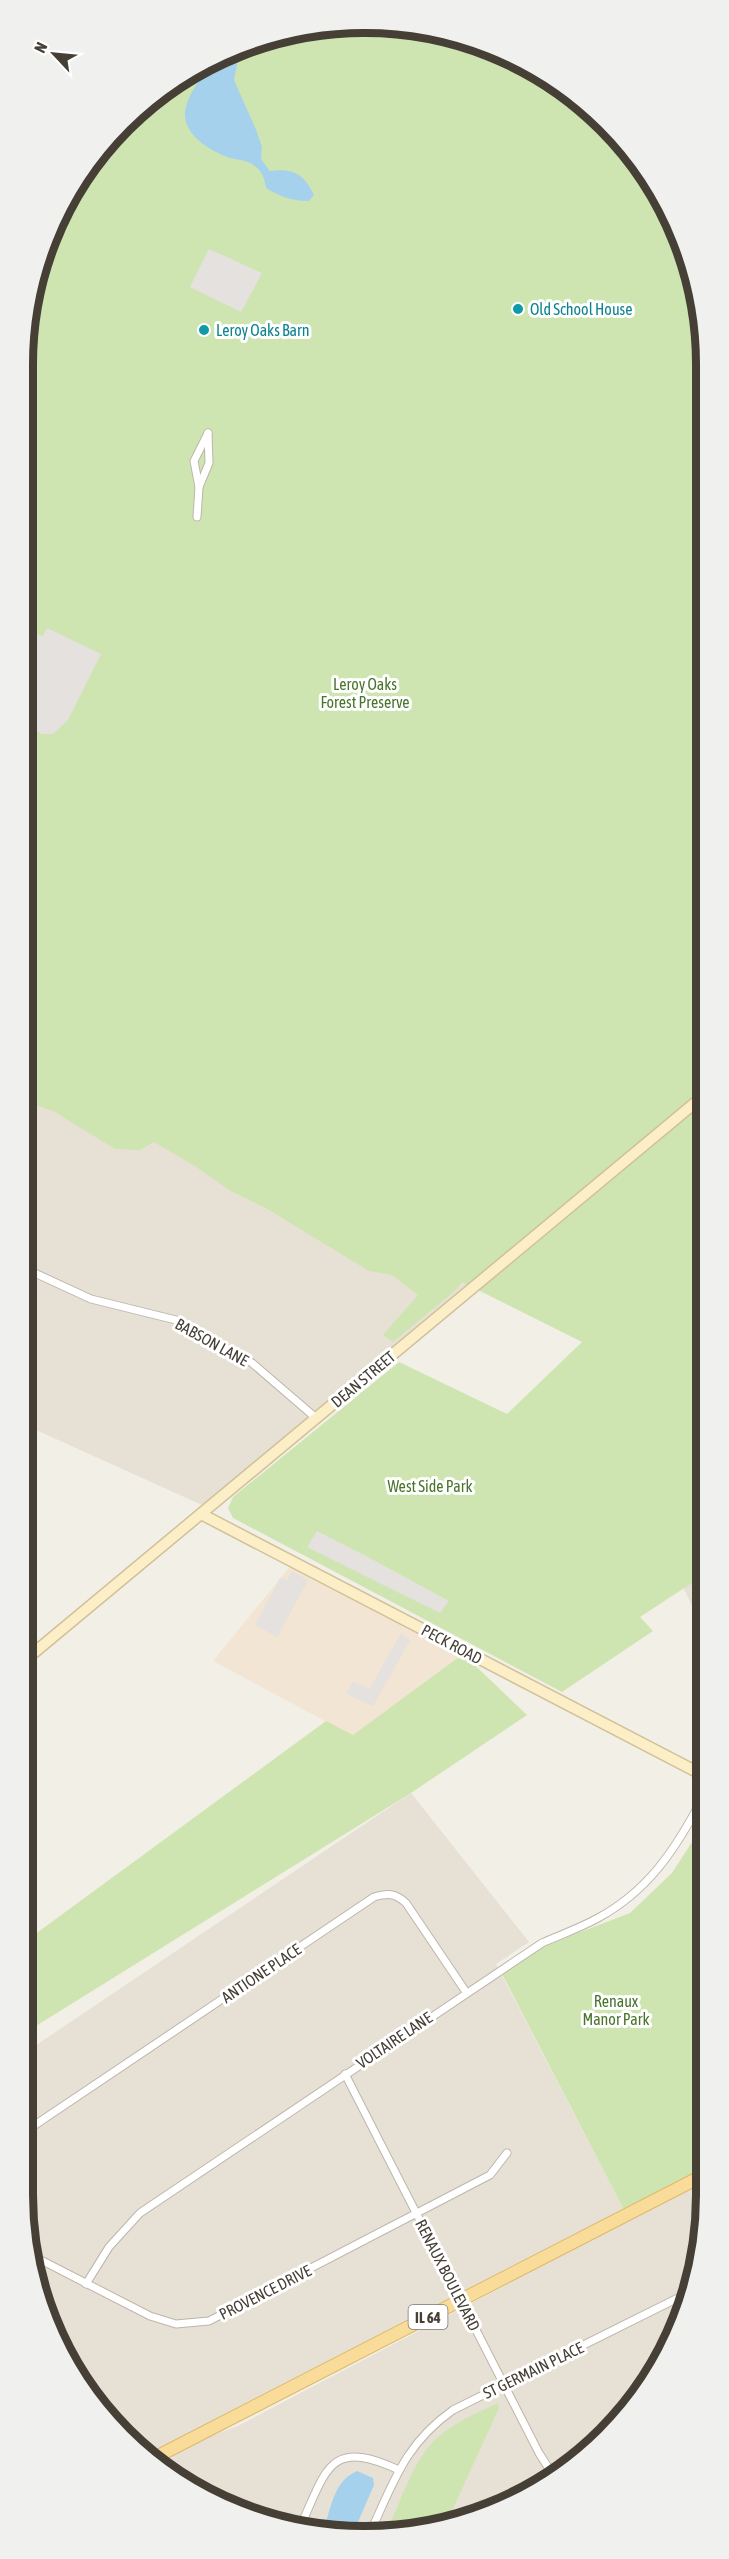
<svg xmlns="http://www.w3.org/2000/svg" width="729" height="2559" font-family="'Asap Condensed',sans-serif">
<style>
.residential{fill:#e6e0d5}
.commercial{fill:#f3e5d3}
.green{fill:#cfe5b1}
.parking{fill:#e4e1de}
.water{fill:#a6d1ec}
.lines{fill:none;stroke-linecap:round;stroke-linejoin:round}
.street-casing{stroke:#bdb6aa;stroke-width:9}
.secondary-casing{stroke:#d0c198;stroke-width:13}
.primary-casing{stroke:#deb96a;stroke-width:14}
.street{stroke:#fff;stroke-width:7}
.secondary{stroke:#fceec7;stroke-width:10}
.primary{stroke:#f9dc99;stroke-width:12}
.culture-dot{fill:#0f9aa8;stroke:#fff;stroke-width:2}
.labels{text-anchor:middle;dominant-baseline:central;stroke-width:6;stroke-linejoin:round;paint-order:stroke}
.shield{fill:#fff;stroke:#7d7972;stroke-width:1.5}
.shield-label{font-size:15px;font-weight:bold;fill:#453f36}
.culture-label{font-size:16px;fill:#0d838f;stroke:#fff;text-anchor:start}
.park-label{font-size:16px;fill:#49742c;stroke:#fff}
.street-label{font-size:16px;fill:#453f36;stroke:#fff}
.rim{fill:none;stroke:#453f36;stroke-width:8}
</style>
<rect width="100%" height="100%" fill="#f2efe7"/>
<g class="residential">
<path d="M26 1066 467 1284 202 1505 25 1425Z"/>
<path d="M701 1575V1624L683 1587Z"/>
<path d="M411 1793 529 1942 496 1964 624 2210 151 2453 108 2420 48 2325 23 2194V2054Z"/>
<path d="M700 2183V2261L661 2366 573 2466 453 2525 342 2536 238 2508 240 2501 236 2508 214 2501 157 2458 164 2453 238 2426Z"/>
</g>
<path class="commercial" d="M292 1564 463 1654 353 1736 213 1661Z"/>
<g class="green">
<path d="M297 29H431L535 68 588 111V117L597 119 621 139 671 214 704 320 701 1577 640 1617 653 1631 562 1692 233 1518 228 1508 233 1497 399 1362 507 1414 582 1342 462 1282 456 1290 393 1342 383 1335 418 1295 392 1275 369 1271 269 1210 229 1190 195 1166 154 1142 140 1150 115 1149 55 1112 26 1101 29 298 80 175 174 80Z"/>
<path d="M463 1654 527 1715 411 1793 23 2034V1943L326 1721 353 1735Z"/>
<path d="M701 1828 700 2171 624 2210 502 1974 544 1946 630 1913 672 1873Z"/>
<path d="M498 2403 499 2408 445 2526 394 2531 388 2528C402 2499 413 2460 437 2438 455 2422 477 2413 498 2403Z"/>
</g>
<g class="parking">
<path d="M209 249 262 273 241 312 190 287Z"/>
<path d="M47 628 101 654 68 720 53 734H42L28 727V631L43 636Z"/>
<path d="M317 1531 366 1556 449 1601 440 1613 307 1547Z"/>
<path d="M292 1571 308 1580 277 1637 255 1625 280 1578 287 1580Z"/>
<path d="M401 1633 410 1640 373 1706 346 1694 352 1682 370 1688Z"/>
</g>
<g class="water">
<path d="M239 54 234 80 257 132 262 147 261 159 270 171C292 168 304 173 314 195L309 201C292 201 281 197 266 188 265 181 263 173 257 168 249 159 238 161 227 157 209 150 184 135 185 113 186 97 200 80 207 67Z"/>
<path d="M357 2471 373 2478 374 2485 355 2529 353 2535 342 2536 326 2531 325 2526C331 2506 335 2480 357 2471Z"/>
</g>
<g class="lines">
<g class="street-casing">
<g id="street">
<path d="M199 487 209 463 208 433"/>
<path d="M197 517 199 487 194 461 208 433"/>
<path d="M26 1269 91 1299 180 1321 252 1363 316 1418"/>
<path d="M345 2074 539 2453 553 2475"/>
<path d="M23 2133 374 1897C388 1893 395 1893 406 1903L466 1992"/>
<path d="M35 2257 150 2316 176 2324 209 2321 490 2175 507 2153"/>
<path d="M86 2284 109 2247 140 2213 542 1943C560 1935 580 1928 598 1918 648 1891 675 1850 701 1801"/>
<path d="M301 2525C327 2468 330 2438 399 2470"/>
<path d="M370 2533C394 2481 405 2444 453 2410L688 2293"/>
</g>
</g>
<g class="secondary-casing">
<g id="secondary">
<path d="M203 1515 701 1774"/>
<path d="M24 1661 702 1097"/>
</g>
</g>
<g class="primary-casing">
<path id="primary" d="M156 2457 700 2177"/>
</g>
<use href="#street" class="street"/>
<use href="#secondary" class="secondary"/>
<use href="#primary" class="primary"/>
</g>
<g class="culture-dot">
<circle cx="518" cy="309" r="6"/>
<circle cx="204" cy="330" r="6"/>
</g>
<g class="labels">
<rect class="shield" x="408.5" y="2305" width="39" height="24" rx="4.5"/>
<g class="shield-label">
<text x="428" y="2317">IL 64</text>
</g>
<g class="culture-label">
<text x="530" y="309">Old School House</text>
<text x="216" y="330">Leroy Oaks Barn</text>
</g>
<g class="park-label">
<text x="365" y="684">Leroy Oaks<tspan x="365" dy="18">Forest Preserve</tspan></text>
<text x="430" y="1486">West Side Park</text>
<text x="616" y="2001">Renaux<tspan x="616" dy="18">Manor Park</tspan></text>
</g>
<g class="street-label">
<text transform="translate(212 1342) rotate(29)">BABSON LANE</text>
<text transform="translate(363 1379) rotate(-40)">DEAN STREET</text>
<text transform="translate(452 1644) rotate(28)">PECK ROAD</text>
<text transform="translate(261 1973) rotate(-34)">ANTIONE PLACE</text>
<text transform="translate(394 2040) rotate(-34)">VOLTAIRE LANE</text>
<text transform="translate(448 2275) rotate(63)">RENAUX BOULEVARD</text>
<text transform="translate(265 2292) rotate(-27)">PROVENCE DRIVE</text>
<text transform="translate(533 2370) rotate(-26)">ST GERMAIN PLACE</text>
</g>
</g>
<path d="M0 0H729V2559H0ZM364 33H365A331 331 0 0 1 696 364V2195A331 331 0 0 1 365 2526H364A331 331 0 0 1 33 2195V364A331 331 0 0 1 364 33Z" fill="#f0f0ef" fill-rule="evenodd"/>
<path class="rim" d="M364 33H365A331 331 0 0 1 696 364V2195A331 331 0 0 1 365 2526H364A331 331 0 0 1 33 2195V364A331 331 0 0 1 364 33Z"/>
<g transform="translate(54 54) rotate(296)" stroke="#ffffff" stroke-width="4.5" paint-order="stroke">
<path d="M0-4.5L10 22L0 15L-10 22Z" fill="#453f36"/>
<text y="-9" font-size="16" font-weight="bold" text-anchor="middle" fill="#453f36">N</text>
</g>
</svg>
